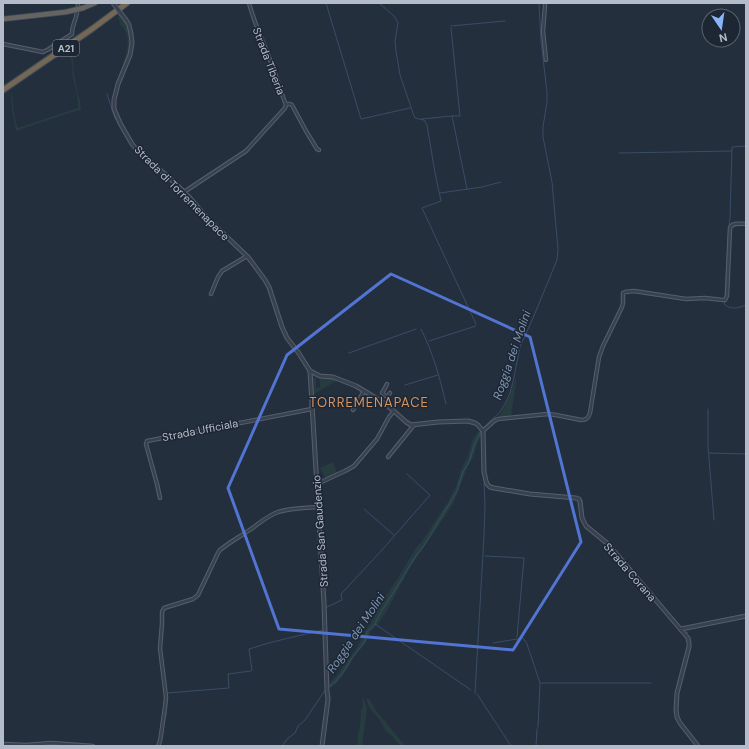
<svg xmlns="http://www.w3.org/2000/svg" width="749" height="749" font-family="'DM Sans',sans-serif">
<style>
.green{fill:#263c3f}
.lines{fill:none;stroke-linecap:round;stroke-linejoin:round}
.stream{stroke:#394c67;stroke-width:1}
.minor-casing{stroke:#565f6c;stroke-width:4.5}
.tertiary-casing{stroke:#565f6c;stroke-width:5}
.trunk-casing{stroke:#434c59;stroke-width:6}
.motorway-casing{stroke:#434c59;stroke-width:7}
.minor{stroke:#38414e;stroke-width:2.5}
.tertiary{stroke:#38414e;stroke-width:3}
.trunk{stroke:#656462;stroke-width:4.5}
.motorway{stroke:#746855;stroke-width:5}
.tertiary-bridge-casing{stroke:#565f6c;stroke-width:5;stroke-linecap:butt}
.trunk-bridge-casing{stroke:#434c59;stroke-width:6;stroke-linecap:butt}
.tertiary-bridge{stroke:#38414e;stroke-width:3}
.trunk-bridge{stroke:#656462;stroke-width:4.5}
.marked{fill:none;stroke:#5274d3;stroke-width:3;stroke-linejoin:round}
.labels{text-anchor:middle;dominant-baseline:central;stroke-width:3;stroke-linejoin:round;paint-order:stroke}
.shield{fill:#1d2633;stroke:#878f9c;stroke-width:1}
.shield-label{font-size:10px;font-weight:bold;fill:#b4bcc9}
.street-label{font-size:11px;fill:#b4bcc9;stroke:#1d2633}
.water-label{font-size:12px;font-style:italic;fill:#7c92b1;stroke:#1d2633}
.quarter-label{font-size:13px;letter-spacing:1px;fill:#d59563;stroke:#1d2633}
</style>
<rect width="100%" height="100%" fill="#242f3e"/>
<g class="green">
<path d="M118 15H120C128 25 133 39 129 52 128 57 126 61 125 65L124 66 123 64C127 51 133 34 119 24L121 22 118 19Z"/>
<path d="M67 54H70L73 59 74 74 78 95 80 100 81 110 72 112 16 131C14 118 10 104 11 91 14 103 13 117 18 128L78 108C79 101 74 81 72 74L73 72 71 58 68 55 61 59Z"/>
<path d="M516 376V383L511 416 500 418 499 416 502 412 510 395Z"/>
<path d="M312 378H316V388L320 387V379H333L338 380 314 394V393H312Z"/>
<path d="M480 429 481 430 482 433 476 448 474 455 467 468 457 494 453 504 431 537 409 569 386 612 378 624 371 631 366 643 353 658 348 668 337 683 330 688 329 684 338 674 358 646 365 631 371 623 380 606 395 582 398 578 416 548 423 540 437 518 448 502 456 486 461 470 468 456 472 441Z"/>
<path d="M333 462 337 473 326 479 320 468Z"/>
<path d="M362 697 364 699 367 709 362 746H357L358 740V734L360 727 361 710 363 705Z"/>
<path d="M366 698 370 700 375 709 405 746H400L393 737 386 731 379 719 369 707Z"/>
</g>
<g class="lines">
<g class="stream">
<path d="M326 3 361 119 410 108"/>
<path d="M379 3 394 16 398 23 395 41 396 51 400 75 414 116 415 118 424 120 427 125 435 173 441 201 422 208 476 324"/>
<path d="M451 26 505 21"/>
<path d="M451 28 460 116H452L467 189"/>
<path d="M107 94 115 118 120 126"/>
<path d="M422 119 452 116"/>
<path d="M619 153 732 151"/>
<path d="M153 166 157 170"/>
<path d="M159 172 180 190"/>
<path d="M440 193 482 187 501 182"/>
<path d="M725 298 728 236 730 218 732 147 746 146"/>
<path d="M724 302 725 305C732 310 738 308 746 305"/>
<path d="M421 329C433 353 440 378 446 404"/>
<path d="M429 341 476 326"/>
<path d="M349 353 416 329"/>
<path d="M405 385 438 375"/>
<path d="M708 409V446L714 520"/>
<path d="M483 428 500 412 505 404 510 393 513 382 520 347 533 318 557 260 558 249 552 182 543 137V127L547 102V92L541 41 539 3"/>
<path d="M709 453 746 454"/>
<path d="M545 494 560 495"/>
<path d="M320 497 322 539"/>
<path d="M580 499 582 500 584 519"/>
<path d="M364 509 394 535"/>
<path d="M322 541 324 573"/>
<path d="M485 556 524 558 517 637"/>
<path d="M325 608 342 600 341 594 382 550 430 495 407 474"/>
<path d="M375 624 471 690"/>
<path d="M698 624 746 614"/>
<path d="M684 631 686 633 688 632"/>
<path d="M493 643 523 638 527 644 540 683H651"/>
<path d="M475 693 484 535 485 505 484 484"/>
<path d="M477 694 511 746"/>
<path d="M167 697V693L229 688 228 674 251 671 252 670 249 649C273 641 298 636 323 630"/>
<path d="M166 715 167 702"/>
<path d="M538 727 540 684"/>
<path d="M3 745 17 746"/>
<path d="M34 746 39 745"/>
<path d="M282 746 287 739 295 733 298 726 305 720 326 689 335 682 342 674 352 658 365 641 367 632 375 624 379 615 390 598 417 554 423 547 457 491 463 472 470 460 474 445 481 431"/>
<path d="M536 746 537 729"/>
</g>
<g class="minor-casing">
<g id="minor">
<path d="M545 3V6L543 31 546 60"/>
<path d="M3 44 43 52 49 49 72 34C72 26 74 24 76 17 77 12 78 8 78 3"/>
<path d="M286 105 288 104H290L292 105 306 131 317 149 319 150"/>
<path d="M184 192 246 151 285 108 286 105C279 87 274 68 266 50 260 34 253 19 249 3"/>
<path d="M211 294 218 277 222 271 247 256"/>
<path d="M387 384 385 388 382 393 387 397 390 393"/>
<path d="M353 410 364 391"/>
<path d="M483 431 494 421 498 419 548 414 556 415 581 420C587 420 588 418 590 413L599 357 603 346 622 307 623 303V293L625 292 634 291 686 299 705 298 723 300H725L727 296 730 228C732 222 740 224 746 224"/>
<path d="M388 457 414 425"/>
<path d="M317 484 345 471 354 466 377 439 389 417 394 411"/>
<path d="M160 498 157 484 146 444 147 441 312 409"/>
<path d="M3 744 26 745 51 743 93 746"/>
<path d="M158 746 160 741 161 735 165 707 166 697 160 648 162 624V612L164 608 193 599 198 595 218 553 220 550C230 542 241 536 251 529 260 523 267 516 278 512 291 508 304 508 318 507"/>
</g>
</g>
<g class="tertiary-casing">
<g id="tertiary">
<path d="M126 20 129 25 131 34 132 43 130 55 118 84 114 100V109L120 123 132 144 137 150 146 158 173 181 188 196 207 218 248 257 265 280 269 287 282 327 287 338 298 352 310 371 324 603 327 691 328 699 322 746"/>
<path d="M310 371 320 376 333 377 356 386 381 401 394 411 406 422 411 425 438 422 468 421 475 423 478 425 483 431 484 472 486 481 487 484 490 487 494 488 530 494 576 498 579 499 580 502 582 518 586 526 608 544 688 638 689 643V647L677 693 676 710 677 717 680 723 698 746"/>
<path d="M681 629 746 616"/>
</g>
</g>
<g class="trunk-casing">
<g id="trunk">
<path d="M83 8 95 3"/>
<path d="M3 19 66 12"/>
</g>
</g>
<g class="motorway-casing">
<path id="motorway" d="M3 90 92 29 127 3"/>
</g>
<use href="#minor" class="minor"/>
<use href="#tertiary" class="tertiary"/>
<use href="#trunk" class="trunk"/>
<use href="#motorway" class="motorway"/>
<g class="tertiary-bridge-casing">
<path id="tertiary-bridge" d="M113 3 126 20"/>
</g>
<g class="trunk-bridge-casing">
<path id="trunk-bridge" d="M66 12 83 8"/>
</g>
<use href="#tertiary-bridge" class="tertiary-bridge"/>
<use href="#trunk-bridge" class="trunk-bridge"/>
</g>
<path class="marked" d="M391 274 530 337 581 542 513 650 279 629 228 488 287 355Z"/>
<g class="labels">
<rect class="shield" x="53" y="40" width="26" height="16" rx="3"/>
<g class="shield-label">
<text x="66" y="48">A21</text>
</g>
<g class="street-label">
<text transform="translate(269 61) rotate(69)">Strada Tiberia</text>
<text transform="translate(182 193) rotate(45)">Strada di Torremenapace</text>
<text transform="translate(200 430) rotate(-11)">Strada Ufficiala</text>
<text transform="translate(320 531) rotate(-94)">Strada San Gaudenzio</text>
<text transform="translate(630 572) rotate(49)">Strada Corana</text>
</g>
<g class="water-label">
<text transform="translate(512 355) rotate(-71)">Roggia dei Molini</text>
<text transform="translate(356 633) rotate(-56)">Roggia dei Molini</text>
</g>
<g class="quarter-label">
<text x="369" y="402">TORREMENAPACE</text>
</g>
</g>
<rect width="749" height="749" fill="none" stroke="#b4bcc9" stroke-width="8"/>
<g transform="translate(721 28) rotate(167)"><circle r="19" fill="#1d2633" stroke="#59626f"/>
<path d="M0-3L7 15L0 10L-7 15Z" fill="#8ab4f8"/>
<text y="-6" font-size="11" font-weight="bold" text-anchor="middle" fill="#b4bcc9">N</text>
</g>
</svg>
